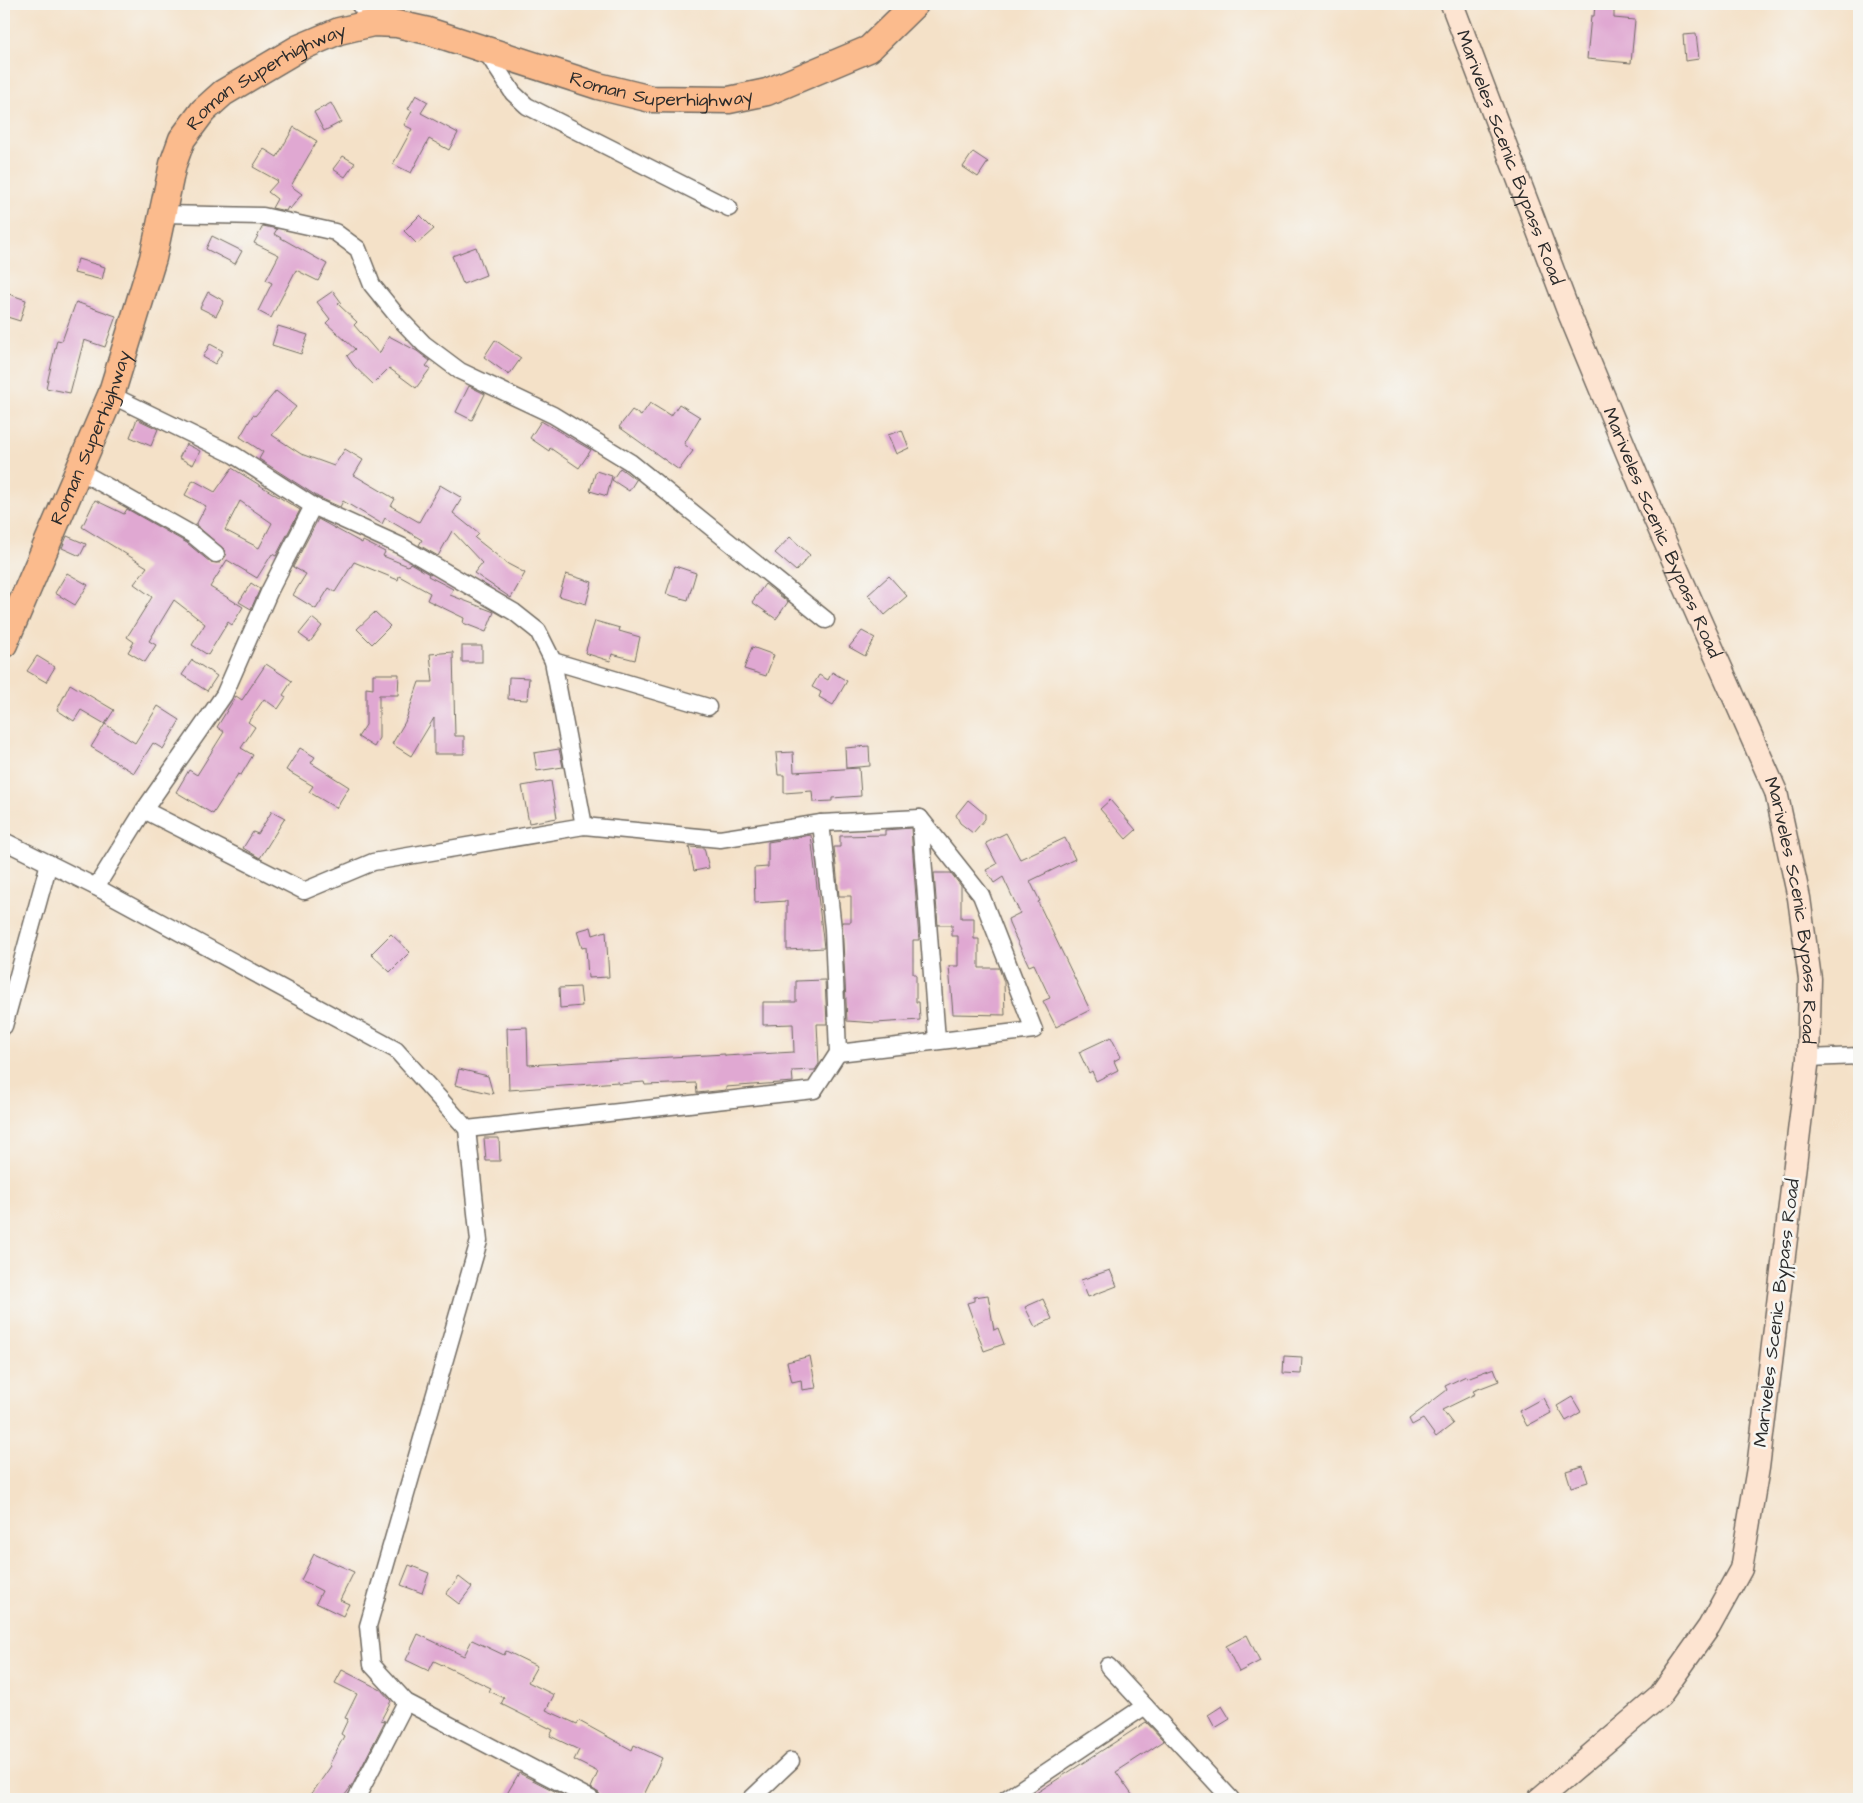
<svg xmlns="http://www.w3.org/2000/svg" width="1863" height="1803" font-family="'Architects Daughter',sans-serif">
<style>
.building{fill:#e0a8d2;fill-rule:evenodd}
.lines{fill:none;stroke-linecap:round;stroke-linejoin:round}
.minor-casing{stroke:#716b62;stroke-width:19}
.secondary-casing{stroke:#716b62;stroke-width:25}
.primary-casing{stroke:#716b62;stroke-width:29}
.minor{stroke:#fff;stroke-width:16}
.secondary{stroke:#fde4d1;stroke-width:22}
.primary{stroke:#fbbb8d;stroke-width:26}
.labels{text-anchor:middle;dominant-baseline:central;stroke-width:5;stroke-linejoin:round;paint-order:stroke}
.street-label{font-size:19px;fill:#2b2b2b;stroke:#f6f6f2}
</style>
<rect width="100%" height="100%" fill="#f6f6f2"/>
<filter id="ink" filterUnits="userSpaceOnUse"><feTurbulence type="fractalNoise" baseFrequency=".02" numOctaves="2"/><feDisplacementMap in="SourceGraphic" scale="10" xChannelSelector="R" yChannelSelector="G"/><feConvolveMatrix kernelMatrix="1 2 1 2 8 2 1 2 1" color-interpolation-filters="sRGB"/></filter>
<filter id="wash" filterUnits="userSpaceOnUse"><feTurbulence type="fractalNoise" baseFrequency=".0096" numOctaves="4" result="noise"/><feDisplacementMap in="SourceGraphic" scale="20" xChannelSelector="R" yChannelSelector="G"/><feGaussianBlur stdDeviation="1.12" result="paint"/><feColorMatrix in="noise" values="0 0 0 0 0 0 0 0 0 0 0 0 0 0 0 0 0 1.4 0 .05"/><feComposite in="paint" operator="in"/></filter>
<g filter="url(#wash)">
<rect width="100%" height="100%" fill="#f4e1c8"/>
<g id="blocks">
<g class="building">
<path d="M1595 4H1614V18L1635 20 1631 63 1587 59 1591 16H1594Z"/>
<path d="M1696 34 1699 59 1685 61 1683 35Z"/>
<path d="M416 95 428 102 421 113 458 133 449 150 429 139 411 173 393 164 412 129 404 125 412 111 408 109Z"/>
<path d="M331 103 341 122 324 131 314 112Z"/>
<path d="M294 127 317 141 291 186 302 194 290 209 288 207 286 211 272 208 277 199 268 192 278 181 253 167 264 149 277 157Z"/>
<path d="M973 152 988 162 978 177 963 167Z"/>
<path d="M343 156 355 163 345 177 333 169Z"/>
<path d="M420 215 434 229 417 244 404 231Z"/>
<path d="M263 226 277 229 274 234 327 264 318 281 296 270 271 318 258 311 272 283 266 280 279 255 254 243Z"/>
<path d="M212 236 242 251 235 264 206 249Z"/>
<path d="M476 247 486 275 463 284 452 256Z"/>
<path d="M78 259 105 267 102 280 74 273Z"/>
<path d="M333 291 341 302 338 304 357 322 354 325 379 354 389 336 417 351 430 361 426 366 430 369 416 388 389 368 373 384 354 366 347 356 355 349 326 323 330 319 317 302Z"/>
<path d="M208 292 224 301 216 316 200 308Z"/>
<path d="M9 294 26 300 20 321 4 316Z"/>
<path d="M76 302 116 316 105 347 84 340 70 393 46 388 57 340 62 341Z"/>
<path d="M278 326 308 335 301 354 272 345Z"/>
<path d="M495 340 521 358 509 375 484 357Z"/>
<path d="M210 344 223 351 215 364 203 357Z"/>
<path d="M469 386 485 394 472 420 456 412Z"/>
<path d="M276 391 296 407 272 435 301 454 334 466 345 449 363 460 354 475 395 499 391 506 419 522 440 485 462 498 453 513 479 534 475 538 508 564 525 573 511 598 474 573 482 563 452 531 438 556 419 545 422 540 385 518 382 524 343 501 340 507 318 497 259 459 263 452 240 437 253 415 255 416Z"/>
<path d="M650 403 671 416 679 404 700 417 684 444 693 451 679 470 619 427 632 410 641 416Z"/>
<path d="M137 419 158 429 151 446 130 437Z"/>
<path d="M541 421 591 450 579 468 550 448 549 451 530 438Z"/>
<path d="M902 430 909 448 896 454 888 435Z"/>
<path d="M186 444 200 451 193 465 179 458Z"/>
<path d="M232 468 300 510 276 556 272 554 257 578 227 560 210 587 243 607 232 625 228 622 208 655 192 645 205 624 174 600 149 641 156 645 145 662 128 652 134 642 127 637 152 597 134 584 147 567 82 527 95 500 124 514 127 509 187 543 210 562 220 563 226 556 225 550 196 525 206 506 185 495 193 480 215 492ZM240 501 272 523 259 548 225 530Z"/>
<path d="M620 468 636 480 629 491 612 480Z"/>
<path d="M596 471 612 476 607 496 590 491Z"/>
<path d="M318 519 362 543 363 541 385 552 383 556 408 566 410 563 429 574 428 576 453 589 450 595 494 612 486 632 463 623 464 618 427 600 430 593 399 576 398 580 354 562 335 592 329 588 316 609 293 595 306 574 293 567Z"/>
<path d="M67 536 86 544 80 556 62 548Z"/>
<path d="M790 537 810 555 796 571 775 553Z"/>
<path d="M675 566 696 573 688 600 666 594Z"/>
<path d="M67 573 88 585 75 605 55 593Z"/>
<path d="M566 574 592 582 586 604 559 596Z"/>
<path d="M889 576 907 596 885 615 868 595Z"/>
<path d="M251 583 260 589 251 609 239 602Z"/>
<path d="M765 584 788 602 776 619 752 602Z"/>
<path d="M375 612 390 626 372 644 357 629Z"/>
<path d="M312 618 322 626 310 642 299 634Z"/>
<path d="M595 621 620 628 619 631 640 637 635 660 612 654 610 661 585 653Z"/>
<path d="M862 631 875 638 865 656 849 647Z"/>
<rect x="462" y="646" width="20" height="16"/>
<path d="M752 647 774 655 766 676 744 669Z"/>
<path d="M453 652 455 736H464V754H434V718L411 756 392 744 405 722 419 682H433L430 654Z"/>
<path d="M37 656 55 667 46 682 27 671Z"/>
<path d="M192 660 217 676 207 691 182 675Z"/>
<path d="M266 664 292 681 283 695 286 697 278 709 264 699 248 722 255 727 241 748 253 755 241 775 238 774 213 814 176 792 189 770 197 775 224 732 217 727 236 696 242 700Z"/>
<path d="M832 672 847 681 833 705 819 697 821 692 812 687 819 675 828 680Z"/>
<path d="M373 674H399L398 695H379V738L374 747 358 737 366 725V688L373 689Z"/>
<path d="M509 677 529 678 527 700 508 699Z"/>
<path d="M70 684 114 710 105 724 81 710 74 721 57 710Z"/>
<path d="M158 706 180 720 163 749 153 743 134 773 91 747 105 724 135 743Z"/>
<path d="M869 746 870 766 846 768 845 748Z"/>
<path d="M300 748 315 757 311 763 349 787 336 808 309 792 313 786 286 770Z"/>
<path d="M559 749 563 767 537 771 534 753Z"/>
<path d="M793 752 794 772 859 768 861 796 832 798V801L813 802 812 791 784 793V775H778L776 753Z"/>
<path d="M551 781 557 818 529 823 522 786Z"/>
<path d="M968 800 985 814V819L973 833 960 823 956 815Z"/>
<path d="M1110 800 1136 830 1126 839 1100 809Z"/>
<path d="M272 811 285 818 260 858 243 848 253 832 258 834Z"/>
<path d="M911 828 919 940H913V974H916V1002H919L920 1020 876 1023 847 1021 842 922H851V896H839L834 847H840V836L885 835V830Z"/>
<path d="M1006 833 1020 859 1065 838 1075 859 1030 881 1040 901 1038 902 1090 1010 1056 1027 1043 1001 1050 998 1034 964 1029 966 1010 926 1008 919 1020 913 1003 877 994 883 986 870 997 864 986 843Z"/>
<path d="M811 835 824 948 787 950V901L755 903 754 868 768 867V842Z"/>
<path d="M689 847 704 848 709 868 694 871Z"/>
<path d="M934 873H951L961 886V918H974V939H979V968H999L1004 982 1005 1015 953 1014 949 966H958V936H952V925H938Z"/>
<path d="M591 927 593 935 606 931 609 977 588 978 586 947 582 948 577 931Z"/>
<path d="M391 934 410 952 390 972 371 954Z"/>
<path d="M825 980 827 1024H817L819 1064 815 1070 792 1071 793 1082 726 1087V1090L697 1093 696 1083 645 1085 644 1082 618 1084V1082L509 1090 507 1028 527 1027 528 1065 725 1054V1056L794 1052 793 1024 763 1025V1002H796V981Z"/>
<path d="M580 987 582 1006 560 1008 559 988Z"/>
<path d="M1111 1037 1121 1057 1114 1061 1118 1070 1096 1081 1092 1071 1089 1073 1079 1052Z"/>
<path d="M459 1069 488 1076 493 1094 455 1085Z"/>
<path d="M484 1138H499L500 1161H486Z"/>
<path d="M1110 1270 1117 1286 1088 1297 1081 1280Z"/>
<path d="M988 1295 994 1330 998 1328 1004 1344 984 1351 967 1303 974 1301V1297Z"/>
<path d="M1043 1299 1052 1319 1035 1327 1025 1307Z"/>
<path d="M810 1356 816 1388 802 1390 801 1380 792 1382 787 1362Z"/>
<path d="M1284 1356 1302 1357 1301 1374 1283 1373Z"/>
<path d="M1494 1368 1499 1381 1473 1391 1475 1394 1442 1410 1453 1424 1436 1437 1423 1419 1412 1425 1409 1419 1447 1390 1445 1386 1466 1376 1467 1378Z"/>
<path d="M1572 1397 1581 1412 1566 1421 1557 1406Z"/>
<path d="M1543 1398 1551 1413 1527 1426 1519 1411Z"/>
<path d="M1583 1466 1588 1482 1571 1487 1566 1471Z"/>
<path d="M314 1554 354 1572 340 1600 349 1604 343 1616 316 1603 322 1591 301 1580Z"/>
<path d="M409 1565 429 1573 422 1593 401 1585Z"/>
<path d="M459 1577 472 1587 459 1604 446 1594Z"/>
<path d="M418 1634 464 1656 472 1640 504 1655 506 1651 537 1666 528 1682 554 1695 546 1710 577 1724 579 1721 632 1750 634 1745 662 1758 642 1799H601L599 1793 591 1788 598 1772 574 1760 579 1750 550 1736 553 1730 501 1704 504 1698 489 1691 491 1688 434 1661 429 1671 406 1660Z"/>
<path d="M1247 1635 1260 1661 1239 1672 1226 1646Z"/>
<path d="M342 1670 381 1690 391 1701 381 1720 385 1721 353 1784 342 1799H308L331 1766 329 1765 344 1736 341 1734 348 1719 345 1718 357 1694 335 1683Z"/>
<path d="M1222 1706 1230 1719 1215 1728 1208 1715Z"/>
<path d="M1146 1722 1164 1741 1116 1772 1135 1799H1027Z"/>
<path d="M519 1773 570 1799H504Z"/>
</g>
</g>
</g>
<g filter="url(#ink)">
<use href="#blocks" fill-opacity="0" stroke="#716b62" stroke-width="1"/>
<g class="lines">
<g class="minor-casing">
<g id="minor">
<path d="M359 4 373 23"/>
<path d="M485 50 513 93 527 106 729 208"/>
<path d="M161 214 263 216 335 232 358 249 372 285 398 317 424 344 460 371 553 415 630 462 826 620"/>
<path d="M111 395 234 455 313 506 401 546 514 612 538 631 553 661 708 707"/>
<path d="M78 470 193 535 216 554"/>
<path d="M553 661 584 826"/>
<path d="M144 810 304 891 373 862 584 826 720 839 821 823 920 818 981 895 1034 1030 838 1053"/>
<path d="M920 818 937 1040"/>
<path d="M4 841 96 887 396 1050 467 1129 479 1241 368 1626 372 1665 406 1702 591 1799"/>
<path d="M96 887 144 810 224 695 270 590 313 506"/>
<path d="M4 1026 49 863"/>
<path d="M1808 1058 1859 1056"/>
<path d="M467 1129 814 1090 838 1053 833 929 821 823"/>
<path d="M1108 1666 1231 1799"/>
<path d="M356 1799 406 1702"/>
<path d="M751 1799 791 1761"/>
<path d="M1006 1799 1145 1706"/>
</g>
</g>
<g class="secondary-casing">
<g id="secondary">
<path id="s1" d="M1452 4 1569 313 1650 508 1776 792 1799 898 1810 979 1808 1058 1758 1468 1741 1569 1709 1627 1660 1696 1539 1799"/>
</g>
</g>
<g class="primary-casing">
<g id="primary">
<path id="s2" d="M4 644 111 395 153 258 173 164 182 139 203 111 223 93 299 48 339 31 373 23 397 24 428 31 598 86 651 99 729 100 767 92 869 49 915 4"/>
</g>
</g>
<use href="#minor" class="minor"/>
<use href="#secondary" class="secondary"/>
<use href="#primary" class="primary"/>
</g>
</g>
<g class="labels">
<g class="street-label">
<text stroke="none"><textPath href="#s2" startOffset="644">Roman Superhighway</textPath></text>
<text stroke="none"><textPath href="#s2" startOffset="1064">Roman Superhighway</textPath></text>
<text stroke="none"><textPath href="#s1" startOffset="164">Mariveles Scenic Bypass Road</textPath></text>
<text stroke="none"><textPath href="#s2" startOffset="224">Roman Superhighway</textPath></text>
<text stroke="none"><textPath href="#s1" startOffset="569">Mariveles Scenic Bypass Road</textPath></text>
<text stroke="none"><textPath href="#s1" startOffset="972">Mariveles Scenic Bypass Road</textPath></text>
<text transform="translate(1777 1313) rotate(-83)">Mariveles Scenic Bypass Road</text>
</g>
</g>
<rect width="1863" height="1803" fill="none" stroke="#f6f6f2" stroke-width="20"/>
</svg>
